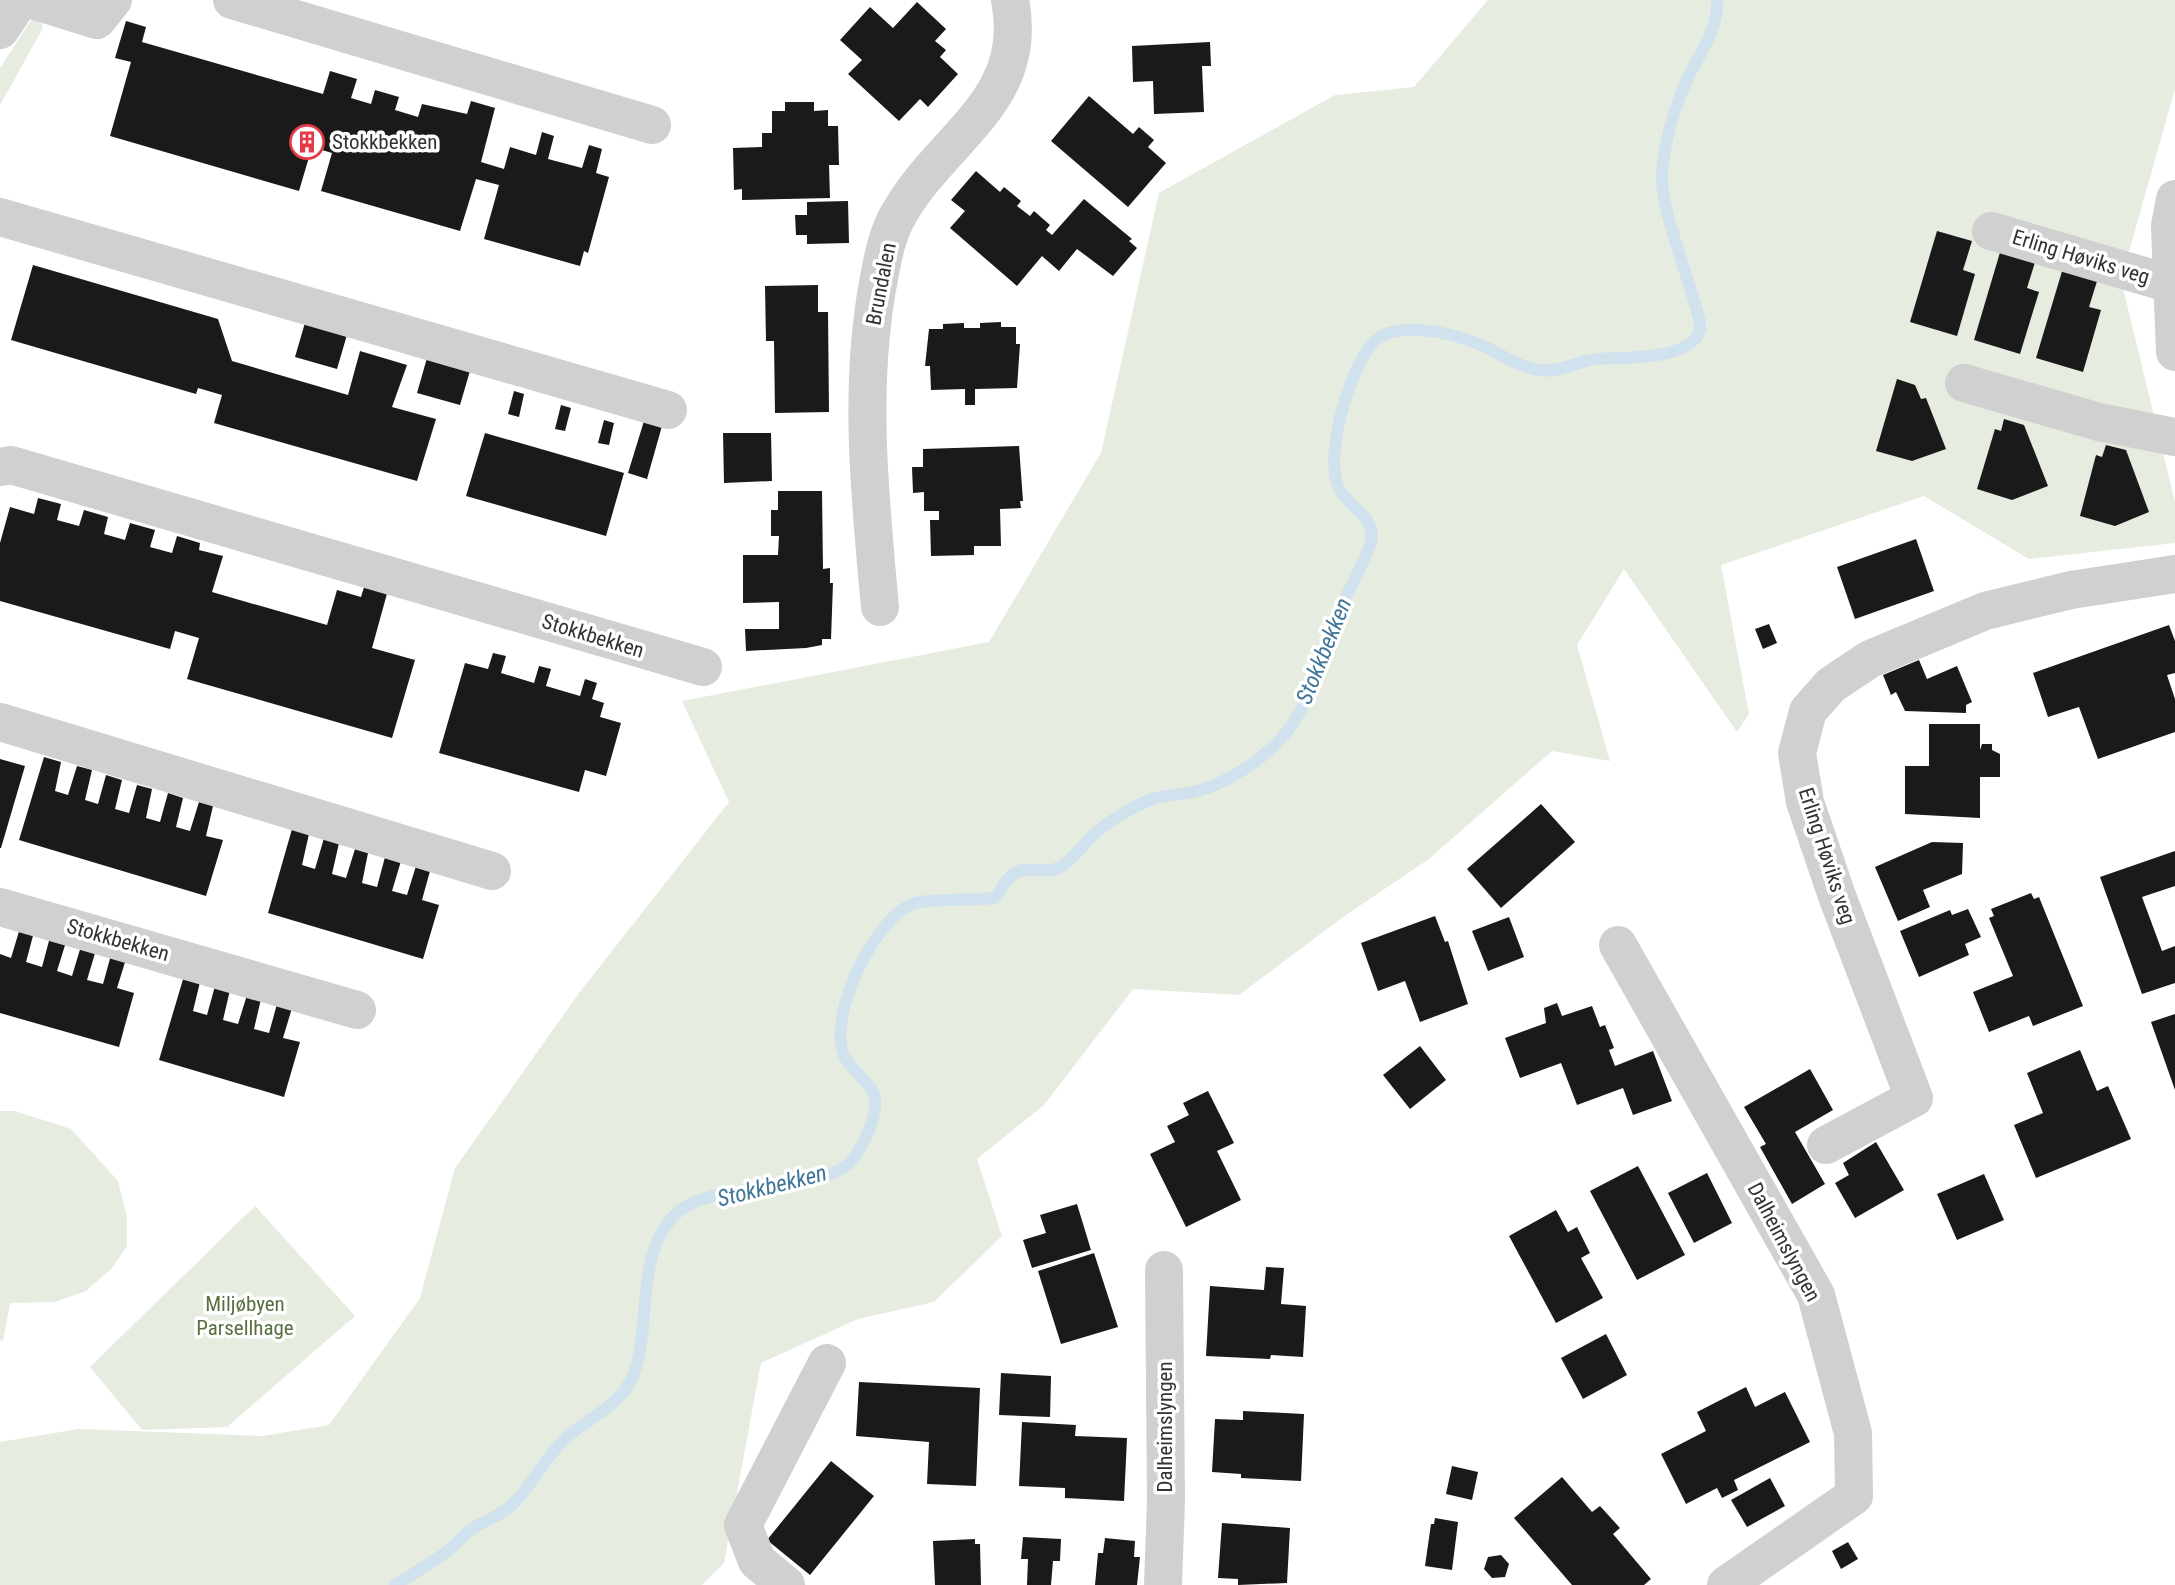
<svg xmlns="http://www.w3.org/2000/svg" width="2175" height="1585" font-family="'Roboto Condensed',sans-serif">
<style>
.green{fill:#e6ecdf}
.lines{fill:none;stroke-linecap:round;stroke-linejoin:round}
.stream{stroke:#cfe2ee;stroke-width:12}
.building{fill:#1a1a1a}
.minor{stroke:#d0d0d0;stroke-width:38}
.labels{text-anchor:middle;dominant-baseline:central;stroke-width:7;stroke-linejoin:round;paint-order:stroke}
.poi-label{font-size:21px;fill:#333;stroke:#fff;text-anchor:start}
.street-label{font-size:21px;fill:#333;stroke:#fff}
.park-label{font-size:21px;fill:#56703f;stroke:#fff}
.water-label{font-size:23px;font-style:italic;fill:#3f7597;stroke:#fff}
</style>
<rect width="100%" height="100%" fill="#fff"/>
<g class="green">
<path d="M1488 0H2175V89L2121 280 2175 502V543L2029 559 1924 496 1721 565 1749 714 1737 732 1624 569 1577 645 1610 761 1552 751 1429 859 1343 917 1239 995 1133 989 1044 1105 977 1159 1002 1236 934 1302 858 1319 761 1363 724 1563 702 1585H0V1442L79 1429 262 1436 329 1425 420 1298 455 1168 579 993 729 802 682 701 989 642 1101 453 1159 193 1335 95 1414 87Z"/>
<path d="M32 19 41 21 43 28 0 105V68Z"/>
<path d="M0 1111H15L71 1129 118 1181 127 1217V1246L112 1268 86 1291 55 1302 10 1303 3 1341 0 1340Z"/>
<path d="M255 1206 355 1316 227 1427 142 1430 90 1367Z"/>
</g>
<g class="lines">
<path class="stream" d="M395 1585C413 1574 432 1563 449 1550 457 1544 463 1535 472 1529 485 1520 501 1516 513 1504 533 1484 545 1457 566 1438 588 1418 619 1407 632 1378 654 1327 632 1253 678 1212 714 1180 827 1194 853 1159 864 1144 883 1107 872 1090 864 1078 848 1067 843 1053 829 1013 875 916 915 903 929 899 976 900 995 898 1000 891 1006 879 1013 874 1028 863 1046 877 1062 866 1074 858 1083 845 1093 835 1108 822 1131 807 1150 800 1166 794 1185 795 1201 790 1237 779 1280 748 1298 715 1309 696 1314 672 1322 652 1332 624 1345 598 1359 571 1363 561 1371 548 1372 537 1373 513 1343 505 1337 483 1326 450 1350 368 1373 343 1395 319 1452 333 1479 344 1500 353 1515 366 1539 370 1560 373 1577 361 1597 359 1622 357 1687 362 1700 331 1705 317 1659 212 1662 175 1664 144 1674 110 1686 82 1698 55 1718 32 1717 0"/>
</g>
<g class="building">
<path d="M917 2 946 29 935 41 946 50 940 57 958 74 928 107 920 99 899 121 848 74 862 60 840 40 870 7 893 28Z"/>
<path d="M126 21 146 27 142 42 323 94 330 71 357 79 351 98 371 104 375 90 399 97 395 110 418 117 422 104 467 114 471 101 495 108 481 162 504 169 510 147 536 155 542 132 554 136 548 159 582 168 589 145 602 149 596 173 609 177 588 253 584 251 580 266 484 239 499 185 476 179 460 231 321 191 332 153 312 147 299 191 110 136 131 62 115 58Z"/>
<path d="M1210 42 1211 66H1202L1204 112 1154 114 1153 81 1133 82 1132 46Z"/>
<path d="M1089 96 1133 134 1139 127 1154 140 1148 147 1166 163 1128 207 1051 141Z"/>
<path d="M785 102H814V111L828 110V126H838L839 165H829L830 198 742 200V189L734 190 733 148 762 147V133H772V111H785Z"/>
<path d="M976 171 1000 192 1004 187 1021 201 1017 206 1030 216 1034 211 1050 225 1046 230 1052 235 1084 199 1132 239 1129 241 1137 248 1113 276 1077 249 1059 271 1042 256 1017 286 950 228 965 211 951 200Z"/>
<path d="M848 201 849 243 807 244V235H796L795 215H807V202Z"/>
<path d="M1937 231 1972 241 1963 270 1975 274 1957 336 1910 322Z"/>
<path d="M2001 249 2036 259 2027 288 2039 292 2020 354 1974 340Z"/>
<path d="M33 265 218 319 232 361 348 395 360 351 407 365 392 407 436 419 417 481 214 423 222 395 198 388 196 394 11 340Z"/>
<path d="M2063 268 2098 278 2089 307 2101 310 2083 372 2036 358Z"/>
<path d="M818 285V312H828L829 412 775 413 774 341H766L765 286Z"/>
<path d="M307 316 349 328 337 369 295 357Z"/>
<path d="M1001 322V327H1016V344H1020L1017 388 975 389V405H965V389L931 390 930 366H925L929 329H943V324L964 323V328H980V323Z"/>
<path d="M429 351 472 364 460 405 417 393Z"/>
<path d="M1897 379 1915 385 1921 399 1926 398 1946 449 1912 461 1876 451Z"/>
<path d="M514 391 524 394 519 417 508 414Z"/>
<path d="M561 405 571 408 565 431 555 429Z"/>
<path d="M2004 419 2024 425 2048 486 2012 500 1977 489 1995 429 2001 431Z"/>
<path d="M604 420 614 423 609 445 598 443Z"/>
<path d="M644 421 662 426 647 479 628 473Z"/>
<path d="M485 433 624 473 606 536 466 496Z"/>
<path d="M723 433H771L772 481 724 483Z"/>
<path d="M2106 445 2126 450 2149 512 2115 526 2080 516 2096 455 2102 457Z"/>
<path d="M1019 446 1023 501H1020L1021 508 1000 509 1001 546H974V555L931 556 930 520H939V511H924V492L913 493 912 467H923V449Z"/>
<path d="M778 491H822L823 569 830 568V583H833L831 639H822V645L806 648 746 651 745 629H779V602L743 603V555H778L779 536H771V510H778Z"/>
<path d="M38 498 61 504 57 520 79 526 84 510 108 517 104 534 125 540 130 523 155 530 150 547 172 553 177 536 200 543 199 550 223 556 212 592 327 625 337 590 361 597 365 584 388 590 372 648 415 660 392 738 187 679 199 638 175 631 170 649 0 601V543L10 507 34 514Z"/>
<path d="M1916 539 1934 591 1855 619 1837 567Z"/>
<path d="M1769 624 1777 643 1763 649 1755 629Z"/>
<path d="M2169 625 2175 641V673L2167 675 2175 699V732L2098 759 2079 707 2048 717 2033 673Z"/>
<path d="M493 653 506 656 501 673 534 683 539 666 551 669 546 686 580 696 585 679 597 683 592 699 604 703 600 717 621 723 606 776 585 770 579 792 439 753 465 663 488 669Z"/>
<path d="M1919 660 1927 679 1957 666 1972 702 1966 705V713L1905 711 1896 692 1891 695 1883 675Z"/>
<path d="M1929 724H1980V750L1982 744H1992V750L2000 754V777H1980V818L1905 814V766H1929Z"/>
<path d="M44 757 61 762 55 791 68 795 77 766 92 770 85 800 98 804 106 775 122 780 115 809 129 813 137 785 152 789 146 818 160 822 168 793 183 798 176 827 190 831 199 802 213 806 206 836 223 840 206 896 19 840Z"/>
<path d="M0 759 25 766 1 848H0Z"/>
<path d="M1541 804 1575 842 1501 908 1467 869Z"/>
<path d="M292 829 309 834 302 865 315 869 324 838 339 843 332 874 346 878 355 849 368 853 362 883 377 887 385 857 401 861 392 891 407 895 416 866 430 871 422 900 439 905 423 959 268 913Z"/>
<path d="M1932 842 1963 843 1962 874 1923 890 1930 907 1898 921 1875 867Z"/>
<path d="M2175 851V886L2142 897 2162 951 2175 946V983L2142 994 2100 877Z"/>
<path d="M2031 893 2034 899 2039 897 2083 1006 2033 1026 2029 1016 1989 1032 1973 992 2013 976 1989 918 1994 916 1991 909Z"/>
<path d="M1968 909 1981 937 1965 944 1969 955 1919 977 1900 931 1950 910 1952 915Z"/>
<path d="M1435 916 1445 942 1448 941 1468 1004 1420 1022 1405 981 1378 991 1361 943Z"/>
<path d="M1509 917 1524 957 1488 971 1472 931Z"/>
<path d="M20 928 34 932 26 962 42 967 50 937 66 942 57 971 72 976 81 946 96 950 87 980 103 984 111 955 126 959 117 988 134 993 119 1047 0 1013V954L11 958Z"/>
<path d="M184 976 200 982 193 1011 207 1015 215 986 230 990 223 1020 238 1024 247 995 261 999 254 1029 269 1033 277 1004 292 1008 283 1038 300 1042 284 1097 159 1060Z"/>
<path d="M1557 1003 1562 1016 1592 1006 1600 1027 1605 1025 1614 1048 1609 1050 1615 1066 1653 1051 1672 1101 1633 1115 1623 1088 1577 1105 1561 1063 1520 1078 1505 1038 1546 1023 1544 1008Z"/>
<path d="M2175 1014V1090L2151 1022Z"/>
<path d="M1420 1046 1446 1080 1410 1109 1383 1075Z"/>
<path d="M2080 1050 2097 1091 2108 1086 2131 1139 2036 1178 2014 1125 2043 1113 2027 1073Z"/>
<path d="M1810 1069 1833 1110 1795 1132 1825 1184 1792 1204 1760 1147 1766 1144 1744 1107Z"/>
<path d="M1208 1091 1234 1143 1217 1151 1241 1200 1186 1227 1150 1154 1175 1142 1167 1126 1189 1115 1183 1103Z"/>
<path d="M1876 1142 1904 1190 1855 1218 1835 1183 1849 1175 1843 1163Z"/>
<path d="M1638 1166 1685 1255 1637 1280 1590 1191Z"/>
<path d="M1707 1173 1732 1223 1694 1243 1668 1193Z"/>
<path d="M1984 1174 2004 1220 1957 1240 1937 1194Z"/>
<path d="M1077 1204 1091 1250 1032 1268 1023 1240 1046 1233 1040 1215Z"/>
<path d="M1556 1210 1568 1232 1577 1227 1590 1253 1581 1258 1603 1298 1556 1323 1509 1236Z"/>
<path d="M1094 1253 1118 1327 1061 1344 1038 1271Z"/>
<path d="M1266 1267 1284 1268 1281 1304 1306 1306 1303 1357 1271 1355 1270 1359 1206 1356 1210 1286 1264 1290Z"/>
<path d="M1606 1334 1627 1375 1583 1399 1561 1358Z"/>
<path d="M1001 1373 1051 1376 1050 1417 999 1415Z"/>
<path d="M859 1382 980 1388 976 1486 927 1484 929 1442 856 1436Z"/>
<path d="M1746 1387 1755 1407 1785 1392 1810 1442 1734 1480 1738 1490 1722 1498 1717 1488 1686 1504 1661 1454 1706 1431 1697 1412Z"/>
<path d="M1243 1411 1304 1414 1301 1481 1241 1478V1474L1212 1472 1215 1419 1243 1420Z"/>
<path d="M1022 1422 1076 1425 1075 1436 1127 1438 1124 1501 1065 1498V1488L1019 1486Z"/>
<path d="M831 1461 874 1496 810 1575 767 1540Z"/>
<path d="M1452 1466 1478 1472 1472 1500 1446 1494Z"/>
<path d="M1562 1477 1592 1512 1600 1506 1620 1528 1613 1534 1651 1579 1644 1585H1572L1514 1518Z"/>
<path d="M1770 1478 1785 1506 1747 1527 1731 1500Z"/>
<path d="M1435 1518 1458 1522 1452 1570 1425 1566 1431 1524H1434Z"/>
<path d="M1222 1523 1290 1528 1287 1583 1238 1585V1579L1218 1578Z"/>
<path d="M1023 1537 1061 1539 1060 1561H1053L1051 1585H1027L1028 1559H1021Z"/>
<path d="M1105 1538 1135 1541 1134 1557H1140L1137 1585H1095L1098 1553H1103Z"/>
<path d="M975 1539V1544H980L981 1585H935L933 1541Z"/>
<path d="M1848 1542 1858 1559 1841 1569 1832 1551Z"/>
<path d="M1501 1555 1509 1564 1505 1577 1492 1578 1484 1569 1488 1557Z"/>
</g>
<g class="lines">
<g class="minor">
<path d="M33 0 97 20 113 0"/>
<path d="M232 0 652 125"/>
<path d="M0 30 20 0"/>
<path d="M2175 199 2170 226 2175 352"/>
<path d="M0 217 668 410"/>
<path d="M1991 231 2171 284"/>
<path d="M1964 383 2099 422 2175 437"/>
<path d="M0 467 11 465 703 667"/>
<path d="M880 607C870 498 858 386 879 278 883 256 888 231 900 212 944 136 1030 100 1010 0"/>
<path d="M0 722 492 871"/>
<path d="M0 907 357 1010"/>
<path d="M1618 945 1816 1295 1853 1433 1854 1496 1726 1585"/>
<path d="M1826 1145 1914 1098 1837 896 1805 802 1797 753 1808 711 1831 685 1870 659 1985 611 2071 590 2175 574"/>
<path d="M786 1585 757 1561 743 1525 827 1363"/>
<path d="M1163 1585 1166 1501 1164 1270"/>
</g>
</g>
<defs>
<g id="building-ring" transform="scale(1.75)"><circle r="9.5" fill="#fff" stroke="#e63946" stroke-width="1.5"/><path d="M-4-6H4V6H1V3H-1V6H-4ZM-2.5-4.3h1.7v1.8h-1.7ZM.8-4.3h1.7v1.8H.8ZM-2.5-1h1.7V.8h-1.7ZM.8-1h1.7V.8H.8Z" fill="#e63946"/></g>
</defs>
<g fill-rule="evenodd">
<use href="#building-ring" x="307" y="142"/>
</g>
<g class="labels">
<g class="poi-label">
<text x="332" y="142">Stokkbekken</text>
</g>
<g class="street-label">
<text transform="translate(2081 257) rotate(17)">Erling Høviks veg</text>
<text transform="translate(881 284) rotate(-79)">Brundalen</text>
<text transform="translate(593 636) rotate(17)">Stokkbekken</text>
<text transform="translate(1827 856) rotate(72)">Erling Høviks veg</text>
<text transform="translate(118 940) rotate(16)">Stokkbekken</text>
<text transform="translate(1784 1242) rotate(62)">Dalheimslyngen</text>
<text transform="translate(1165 1427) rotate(-90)">Dalheimslyngen</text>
</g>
<g class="park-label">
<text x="245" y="1304">Miljøbyen<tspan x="245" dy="24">Parsellhage</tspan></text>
</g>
<g class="water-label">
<text transform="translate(1324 651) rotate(-68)">Stokkbekken</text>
<text transform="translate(772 1186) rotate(-14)">Stokkbekken</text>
</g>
</g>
</svg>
